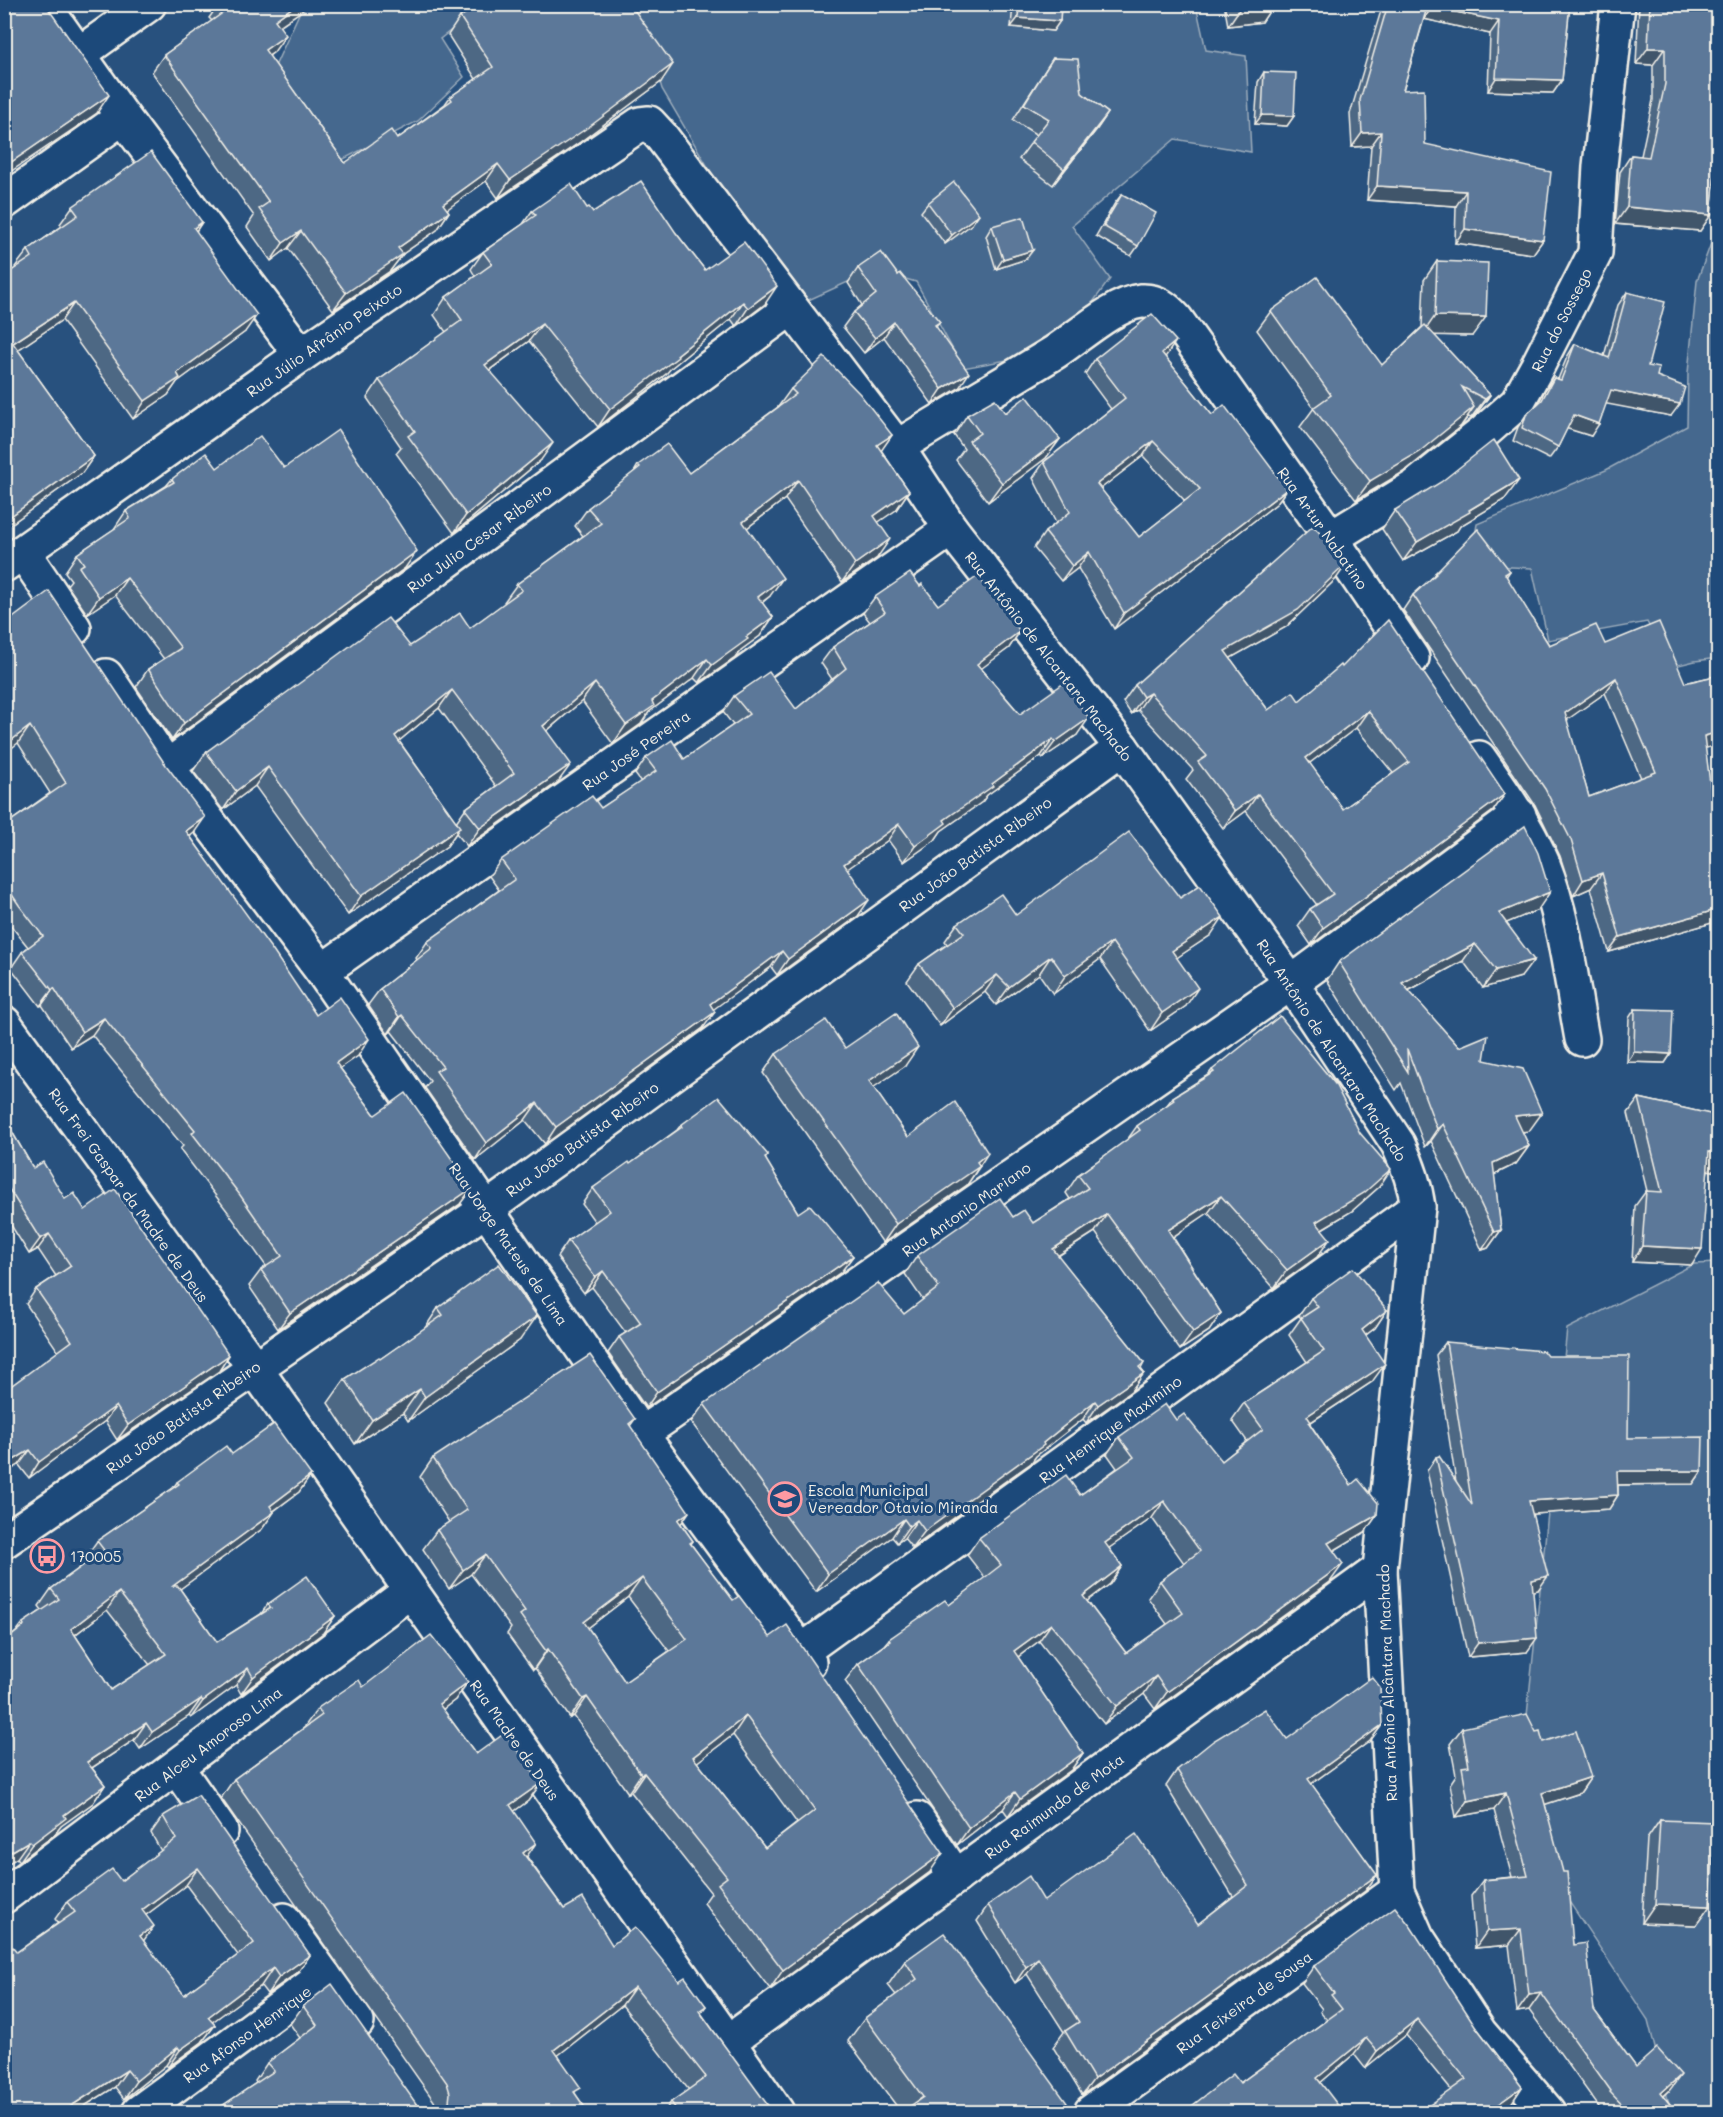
<svg xmlns="http://www.w3.org/2000/svg" width="1723" height="2117" font-family="Mali,sans-serif">
<style>
.green{fill:#45688e;stroke:#9cacbb;stroke-width:1.5}
.lines{fill:none;stroke-linecap:round;stroke-linejoin:round}
.minor-casing{stroke:#f4f1e8;stroke-width:38}
.minor{stroke:#1f4a7a;stroke-width:33}
.wall{fill:#4e6784;stroke:#f4f1e8;stroke-width:1.5;fill-rule:evenodd}
.shaded-wall{fill:#40546b;stroke:#f4f1e8;stroke-width:1.5}
.building{fill:#5b7899;stroke:#f4f1e8;stroke-width:1.5;fill-rule:evenodd}
.labels{text-anchor:middle;dominant-baseline:central;stroke-width:6;stroke-linejoin:round;paint-order:stroke}
.street-label{font-size:15px;fill:#f4f1e8;stroke:#1f4a7a}
.poi-label{font-size:15px;fill:#f4f1e8;stroke:#1f4a7a;text-anchor:start}
</style>
<rect width="100%" height="100%" fill="#28517e"/>
<filter id="ink" filterUnits="userSpaceOnUse"><feTurbulence type="fractalNoise" baseFrequency=".0167" numOctaves="2"/><feDisplacementMap in="SourceGraphic" scale="12" xChannelSelector="R" yChannelSelector="G"/><feConvolveMatrix kernelMatrix="1 2 1 2 8 2 1 2 1" color-interpolation-filters="sRGB"/></filter>
<g filter="url(#ink)">
<g class="green">
<path d="M1149 4V8L1157 5H1196L1206 50 1246 56 1251 152 1175 139 1072 226 1110 279 1057 351 963 368 916 282 874 270 791 308 662 89 649 44 615 5Z"/>
<path d="M303 5H483L440 39 464 77 418 121 332 165 271 75Z"/>
<path d="M1718 229V658L1695 661 1671 667 1647 622 1548 640 1532 568 1470 565 1477 524 1606 470 1687 426 1688 373 1697 281 1716 230Z"/>
<path d="M1718 1263V2112H1671L1648 2020 1516 1822 1567 1329 1694 1264Z"/>
</g>
<g class="lines">
<g class="minor-casing">
<g id="minor">
<path d="M43 4 123 117 301 355"/>
<path d="M79 54 149 4"/>
<path d="M4 202 123 117"/>
<path d="M897 447C949 415 1003 384 1055 352 1078 337 1114 304 1141 301 1157 300 1166 308 1176 319L1331 538 1412 658"/>
<path d="M1331 538 1416 486 1484 432 1517 403 1537 367 1595 253 1600 166 1618 4"/>
<path d="M23 552 74 628"/>
<path d="M4 565 301 355 640 124 649 123 661 136 897 447 951 529 1122 748 1291 983 1398 1144C1408 1165 1415 1184 1418 1207L1380 1569 1397 1891 1417 1937 1480 2033 1548 2112"/>
<path d="M106 676 167 767 322 971 641 1434 809 1662"/>
<path d="M1479 758C1503 792 1527 826 1543 864 1565 920 1571 980 1582 1039"/>
<path d="M167 767 791 308"/>
<path d="M322 971 951 529"/>
<path d="M4 1023 254 1367 777 2112"/>
<path d="M641 1434 1291 983 1519 815"/>
<path d="M4 1541 485 1210 1122 748"/>
<path d="M802 1651 1418 1207"/>
<path d="M177 1768 221 1831"/>
<path d="M917 1819 956 1877"/>
<path d="M4 1896 410 1591"/>
<path d="M284 1920 357 2022"/>
<path d="M728 2042 1380 1569"/>
<path d="M139 2112 324 1976"/>
<path d="M1091 2112 1397 1891"/>
</g>
</g>
<use href="#minor" class="minor"/>
</g>
<g class="wall">
<path d="M219 4H307L304 9 280 26 274 52 269 56 345 163 397 139 445 104 450 97 476 79 448 35 460 17 661 82 580 142 498 198 486 181 447 209 449 212 437 230 403 254 390 271 333 310 288 248 271 261 247 227 254 216 152 72 164 55 212 21 209 18Z"/>
<path d="M1013 4H1061L1060 21 1053 31 1011 27Z"/>
<path d="M1224 4H1274L1262 22 1228 26Z"/>
<path d="M1386 4H1570L1562 80 1553 93 1488 91 1490 34 1424 19 1403 90 1425 144 1543 240 1533 254 1455 243 1456 206 1367 200 1371 146 1352 147 1350 114 1380 14Z"/>
<path d="M1639 4H1719V170H1715L1711 215 1700 231 1615 224 1620 172 1631 155 1641 156 1653 100V65L1636 64Z"/>
<path d="M1053 58 1082 93 1108 113 1097 129 1053 185 1019 159 1037 135 1013 120Z"/>
<path d="M1264 72 1294 116 1287 126 1255 124 1258 82Z"/>
<path d="M1122 194 1138 246 1131 256 1096 236 1115 203Z"/>
<path d="M928 203 972 224 945 244 921 212Z"/>
<path d="M72 207 202 222 196 231 245 332 177 382 168 395 133 419 62 320 18 350 94 456 82 473 4 529V276L16 268 15 267 28 250 62 226 60 224Z"/>
<path d="M587 208 593 212 676 233 705 270 765 304 736 326 731 319 671 368 666 374 598 427 529 341 490 370 541 460 454 533 396 453 401 447 367 398 379 380 446 332 434 315 446 297 475 276 471 269 483 252 523 224 532 211Z"/>
<path d="M992 226 1026 259 996 269 986 236Z"/>
<path d="M1437 261 1472 336 1434 335 1490 395 1476 414 1471 418 1468 417 1461 426 1405 471 1356 500 1300 427 1314 408 1257 330 1271 311 1382 365 1422 327 1424 280Z"/>
<path d="M858 268 898 275 940 322 936 327 959 388 932 404 884 337 864 353 843 327 854 312 862 305 848 283Z"/>
<path d="M1627 292 1648 366 1657 376 1671 416 1606 403 1591 436 1567 428 1558 447 1549 459 1513 441 1518 427 1526 415 1538 404 1545 390 1554 378 1558 379 1567 357 1575 344 1604 356 1618 305Z"/>
<path d="M1165 357 1212 415 1287 489 1276 504 1114 629 1078 568 1061 581 1034 548 1045 532 1056 523 1033 478 1044 462 1111 409 1085 374 1095 359ZM1143 456 1185 501 1139 537 1100 489Z"/>
<path d="M791 389 892 435 881 450 909 491 896 510 878 522 877 558 842 582 785 499 747 528 770 596 762 603 773 617 760 636 741 650 735 658 699 683 694 678 649 712 641 724 613 744 582 701 547 731 558 782 467 846 456 833 447 846 348 915 255 786 223 810 193 771 206 752 410 646 470 628 505 603 504 602 517 584 583 536 575 526 588 508 634 472 638 465 689 473 778 407ZM439 708 496 786 465 809 456 822 399 741Z"/>
<path d="M1005 413 1060 439 1046 458 988 502 956 460 964 449 954 435 967 415Z"/>
<path d="M217 468H284L405 568 172 740 136 687 148 669 164 659 115 595 87 614 67 585 71 580 65 572 77 554 114 529 126 511 166 486 172 479Z"/>
<path d="M1505 499 1460 526 1457 531 1403 561 1382 529 1395 510Z"/>
<path d="M1510 571 1506 577 1549 645 1605 644 1685 683 1719 675V745L1705 748 1719 854V921L1609 952 1591 888 1573 896 1560 856 1535 805 1403 610 1413 595 1431 579 1435 573ZM1605 693 1641 778 1589 797 1566 720Z"/>
<path d="M1336 579 1286 627 1230 658 1268 710 1299 701 1342 667 1505 794 1493 811 1311 945 1298 926 1310 909 1317 905 1246 811 1223 828 1186 779 1193 770 1138 710 1131 714 1123 702 1135 685ZM1356 728 1393 773 1343 809 1309 763Z"/>
<path d="M920 586 938 605 1020 631 1009 648 981 668 1020 714 1077 735 1043 758 1041 756 987 795 982 802 941 831 935 840 904 862 888 840 847 869 858 916 777 975 771 967 713 1009 703 1028 545 1144 525 1120 475 1160 425 1088 430 1081 391 1031 388 1034 368 1005 380 989 417 960 416 958 427 942 499 890 489 876 501 860 601 808 641 782 635 774 646 758 684 759 733 725 723 712 734 696 796 709 832 679 821 663 833 647 870 622 863 613 875 597Z"/>
<path d="M4 614 194 833 190 836 316 1015 358 1056 340 1068 375 1115 472 1188 460 1204 278 1329 249 1286 261 1270 266 1266 228 1212 180 1149 183 1146 92 1035 71 1048 42 1005 40 1006 11 968 22 952 28 947 4 917V818L8 823 50 793 18 743Z"/>
<path d="M1180 898 1211 935 1176 958 1186 1006 1150 1031 1100 959 1053 994 1039 974 996 1005 985 992 940 1026 907 981 919 964 947 944 945 941 957 924 1016 915Z"/>
<path d="M1538 910 1506 923 1521 977 1483 988 1463 961 1408 991 1459 1047 1484 1060 1529 1131 1522 1132 1529 1146 1516 1164 1494 1175 1501 1230 1488 1248 1482 1250 1431 1141 1425 1147 1401 1083 1396 1090 1327 980 1339 962Z"/>
<path d="M1635 1009 1671 1054 1665 1063 1627 1062 1629 1018Z"/>
<path d="M845 1048 905 1066 873 1087 908 1137 980 1166 967 1185 883 1243 763 1073 776 1054Z"/>
<path d="M1212 1070 1379 1187 1352 1211 1322 1229 1317 1257 1274 1288 1208 1213 1173 1237 1221 1313 1209 1331 1180 1350 1095 1232 1058 1256 1144 1363 1141 1369 1144 1373 1131 1391 1086 1423 1083 1419 1036 1456 1031 1463 912 1548 904 1538 897 1543 892 1537 816 1592 691 1422 704 1404 904 1314 923 1300 905 1274 917 1256 1013 1217 1033 1223 1070 1199 1066 1193 1078 1175 1127 1140 1137 1126 1167 1105 1173 1097 1208 1075Z"/>
<path d="M1639 1098 1719 1116V1171L1718 1172 1708 1170 1692 1265 1632 1262 1635 1206 1646 1191H1647L1628 1113Z"/>
<path d="M4 1118 33 1168 65 1199 85 1210 229 1355 219 1371 117 1440 105 1421 29 1478 19 1465 58 1351 26 1304 36 1289 56 1276 38 1249 29 1254 4 1214Z"/>
<path d="M681 1125 768 1155 765 1159 798 1213 853 1256 841 1272 646 1408 608 1353 619 1337 626 1333 592 1287 584 1293 557 1257 568 1241 595 1222 582 1204 593 1188 630 1164 677 1130Z"/>
<path d="M1311 1298 1387 1310 1375 1328 1366 1335 1372 1382 1311 1422 1310 1424 1351 1485 1377 1515 1365 1532 1333 1551 1330 1582 1155 1709 1144 1694 1104 1724 1039 1641 1018 1657 1083 1753 1071 1770 1008 1816 1003 1809 957 1845 845 1681 858 1664 884 1645 889 1639 949 1605 985 1578 967 1555 979 1538 1080 1495 1117 1468 1107 1454 1119 1437 1176 1420 1222 1461 1247 1441 1232 1420 1244 1403 1307 1362 1289 1335 1301 1318 1299 1316ZM1152 1518 1184 1563 1160 1581 1148 1598 1167 1624 1126 1653 1087 1601 1110 1584 1122 1566 1109 1548Z"/>
<path d="M438 1308 520 1340 408 1421 403 1413 355 1444 328 1403 345 1379 380 1359 425 1328Z"/>
<path d="M1446 1342 1628 1438 1702 1471 1693 1484 1618 1485V1495L1609 1509 1532 1514 1538 1590 1533 1591 1527 1652 1468 1657 1427 1471 1436 1457 1456 1482 1436 1355Z"/>
<path d="M635 1419 630 1426 681 1524 693 1541 691 1544 930 1872 770 1989 704 1903 711 1893 631 1792 628 1793 574 1716 570 1718 535 1668 533 1670 507 1634 511 1628 471 1574 449 1589 423 1549 437 1530 449 1522 420 1477 433 1458ZM628 1597 669 1651 625 1682 588 1628ZM733 1735 797 1823 765 1848 697 1762Z"/>
<path d="M232 1454 311 1475 299 1492 274 1511V1512L262 1529 180 1589 217 1642 261 1614 268 1604 335 1616 323 1633 241 1694 236 1685 191 1718 189 1716 140 1749 134 1740 92 1768 105 1785 93 1803 61 1826 54 1835 20 1861 17 1858 4 1866V1642L16 1632 23 1623 42 1610 39 1606 51 1589 88 1562 85 1558 97 1541 173 1488 177 1482ZM107 1610 150 1665 111 1690 75 1635Z"/>
<path d="M363 1687 455 1700 443 1709 476 1754 541 1783 528 1801 514 1811 527 1857 564 1909 612 1945 679 1981 706 2006 701 2013 771 2112H664L671 2102 689 2090 622 2005 558 2055 576 2095 588 2112H213L256 2083 255 2081 267 2063 300 2038 290 2024 303 2006 424 2111 433 2112 438 2111 434 2101 221 1798 234 1779 305 1727V1726L318 1708Z"/>
<path d="M1382 1725 1370 1741 1311 1784 1377 1875 1365 1891 1082 2095 1053 2047 1064 2032 1027 1974 1015 1983 977 1921 988 1905 1044 1901 1198 1924 1233 1896 1166 1786 1177 1770 1287 1739Z"/>
<path d="M1462 1728 1536 1732 1543 1742 1591 1777 1580 1793 1545 1804 1573 1945 1594 2010 1636 2067 1669 2091 1664 2096 1676 2112H1602L1598 2109 1599 2107 1529 2010 1517 2012 1509 1945 1475 1948 1471 1896 1483 1880 1512 1877 1494 1810 1456 1817 1450 1784 1456 1775 1450 1744Z"/>
<path d="M163 1816 310 1955 298 1972 267 1994 261 1986 212 2022 215 2025 202 2042 168 2067 166 2065 124 2099 115 2087 75 2112H4L17 1952 58 1923 55 1919 67 1902 121 1881 161 1851 151 1833ZM186 1885 238 1955 184 1995 143 1941 146 1915Z"/>
<path d="M1660 1820 1710 1906 1696 1925 1642 1923 1647 1839Z"/>
<path d="M905 1961 1061 2112H901L848 2041 865 2018 896 1995 888 1985Z"/>
<path d="M1314 1966 1476 2027 1522 2087 1511 2104 1451 2090 1406 2035 1365 2068 1354 2054 1321 2082 1240 2083 1327 2020 1320 2012 1322 2009 1302 1983Z"/>
</g>
<g class="shaded-wall">
<path d="M297 4H307L304 9 263 37 275 20Z"/>
<path d="M1263 4H1274L1262 22 1228 26 1241 7Z"/>
<path d="M1432 7 1499 21 1490 34 1424 19Z"/>
<path d="M1018 18 1060 21 1053 31 1011 27Z"/>
<path d="M286 35 274 52 252 68 265 50Z"/>
<path d="M1648 48H1665L1653 65 1636 64Z"/>
<path d="M673 64 661 82 580 142 498 198 510 180Z"/>
<path d="M1496 78 1562 80 1553 93 1488 91Z"/>
<path d="M109 95 97 113 4 176V167Z"/>
<path d="M1108 113 1097 129 1053 185 1064 169Z"/>
<path d="M1262 115 1294 116 1287 126 1255 124Z"/>
<path d="M1381 132 1371 146 1352 147 1362 133Z"/>
<path d="M1717 152H1719V170L1706 168Z"/>
<path d="M498 164 486 181 431 221 443 204Z"/>
<path d="M1377 186 1466 191 1456 206 1367 200Z"/>
<path d="M1627 207 1711 215 1700 231 1615 224Z"/>
<path d="M449 212 437 230 401 255 403 254 390 271 333 310 346 293 398 248Z"/>
<path d="M979 214 972 224 945 244 952 235Z"/>
<path d="M202 222 190 240 194 228Z"/>
<path d="M1465 229 1543 240 1533 254 1455 243Z"/>
<path d="M301 231 288 248 271 261 283 243Z"/>
<path d="M1033 250 1026 259 996 269 1003 259Z"/>
<path d="M777 286 765 304 736 326 748 308Z"/>
<path d="M743 302 731 319 671 368 666 374 598 427 610 409Z"/>
<path d="M74 303 62 320 4 359 13 343Z"/>
<path d="M257 315 245 332 177 382 168 395 133 419 145 401 177 373Z"/>
<path d="M1435 316 1486 317 1472 336 1422 335Z"/>
<path d="M894 322 884 337 864 353 875 338Z"/>
<path d="M542 324 529 341 473 382 485 365Z"/>
<path d="M1176 341 1166 356 1151 369 1162 353Z"/>
<path d="M969 373 959 388 932 404 942 389Z"/>
<path d="M1611 390 1680 404 1671 416 1602 403Z"/>
<path d="M1490 395 1476 414 1471 418 1485 399Z"/>
<path d="M1474 407 1461 426 1405 471 1356 500 1370 481Z"/>
<path d="M1574 415 1599 424 1591 436 1565 428Z"/>
<path d="M892 435 879 454 877 445Z"/>
<path d="M1060 439 1046 458 988 502 1002 483Z"/>
<path d="M1153 441 1143 456 1086 500 1097 484Z"/>
<path d="M553 443 541 460 454 533 466 515Z"/>
<path d="M94 456 82 473 4 529V521Z"/>
<path d="M798 480 785 499 730 541 743 522Z"/>
<path d="M1519 480 1505 499 1460 526 1457 531 1403 561 1417 542Z"/>
<path d="M1287 489 1276 504 1114 629 1124 613Z"/>
<path d="M909 491 896 510 861 534 874 516Z"/>
<path d="M890 539 877 558 842 582 855 564Z"/>
<path d="M417 551 405 568 172 740 184 723Z"/>
<path d="M1089 552 1078 568 1061 581 1072 566Z"/>
<path d="M1348 562 1336 579 1286 627 1213 668 1225 651Z"/>
<path d="M127 578 115 595 87 614 99 597Z"/>
<path d="M783 578 770 596 745 615 758 597Z"/>
<path d="M773 617 760 636 741 650 735 658 699 683 712 665 746 637Z"/>
<path d="M1020 631 1009 648 966 680 977 664Z"/>
<path d="M707 659 694 678 649 712 641 724 613 744 626 725 652 701Z"/>
<path d="M1616 678 1605 693 1554 729 1565 713Z"/>
<path d="M595 683 582 701 530 745 543 726Z"/>
<path d="M452 690 439 708 382 755 395 736Z"/>
<path d="M1150 693 1138 710 1131 714 1143 697Z"/>
<path d="M1368 711 1356 728 1294 775 1306 758Z"/>
<path d="M1089 718 1077 735 1043 758 1055 742Z"/>
<path d="M30 726 18 743 4 754V746Z"/>
<path d="M1719 732V745L1693 751 1704 736Z"/>
<path d="M1053 739 1041 756 987 795 982 802 941 831 935 840 904 862 915 846 944 820 992 784Z"/>
<path d="M571 764 558 782 467 846 480 828Z"/>
<path d="M268 767 255 786 223 810 236 791Z"/>
<path d="M1258 794 1246 811 1223 828 1235 811Z"/>
<path d="M1505 794 1493 811 1311 945 1323 928Z"/>
<path d="M205 817 194 833 175 848 186 831Z"/>
<path d="M899 824 888 840 832 880 844 864Z"/>
<path d="M460 827 447 846 348 915 361 896Z"/>
<path d="M1602 873 1591 888 1573 896 1583 880Z"/>
<path d="M1550 892 1538 910 1487 931 1499 913Z"/>
<path d="M869 900 858 916 777 975 788 959Z"/>
<path d="M1719 909V921L1609 952 1620 937Z"/>
<path d="M1223 917 1211 935 1160 969 1172 951Z"/>
<path d="M1112 942 1100 959 1053 994 1065 976Z"/>
<path d="M1475 944 1463 961 1389 1001 1402 983Z"/>
<path d="M782 951 771 967 699 1020 710 1004Z"/>
<path d="M1051 956 1039 974 996 1005 1009 987Z"/>
<path d="M1534 960 1521 977 1483 988 1496 970Z"/>
<path d="M997 975 985 992 940 1026 953 1008Z"/>
<path d="M54 988 42 1005 40 1006 52 990Z"/>
<path d="M1198 988 1186 1006 1150 1031 1162 1013Z"/>
<path d="M715 1012 703 1028 545 1144 556 1127Z"/>
<path d="M402 1015 391 1031 388 1034 399 1017Z"/>
<path d="M104 1018 92 1035 71 1048 82 1032Z"/>
<path d="M369 1039 358 1056 325 1079 336 1063Z"/>
<path d="M918 1047 905 1066 855 1100 869 1081Z"/>
<path d="M1634 1052 1671 1054 1665 1063 1627 1062Z"/>
<path d="M537 1103 525 1120 475 1160 486 1143Z"/>
<path d="M1542 1113 1529 1131 1503 1134 1515 1116Z"/>
<path d="M1443 1124 1431 1141 1425 1147 1437 1129Z"/>
<path d="M1529 1146 1516 1164 1480 1181 1493 1163Z"/>
<path d="M1709 1152 1719 1154 1718 1172 1698 1168Z"/>
<path d="M988 1153 967 1185 883 1243 896 1224Z"/>
<path d="M1391 1169 1379 1187 1352 1211 1303 1240 1316 1222Z"/>
<path d="M472 1188 460 1204 278 1329 290 1313Z"/>
<path d="M1221 1196 1208 1213 1156 1248 1168 1230Z"/>
<path d="M1107 1214 1095 1232 1040 1267 1053 1249Z"/>
<path d="M1501 1230 1488 1248 1482 1250 1494 1232Z"/>
<path d="M49 1234 38 1249 29 1254 40 1239Z"/>
<path d="M1330 1239 1317 1257 1274 1288 1287 1270Z"/>
<path d="M1642 1246 1702 1249 1692 1265 1632 1262Z"/>
<path d="M853 1256 841 1272 646 1408 657 1392Z"/>
<path d="M603 1271 592 1287 584 1293 595 1277Z"/>
<path d="M1387 1310 1375 1328 1350 1347 1362 1330Z"/>
<path d="M1221 1313 1209 1331 1180 1350 1193 1332Z"/>
<path d="M537 1316 520 1340 408 1421 425 1397Z"/>
<path d="M229 1355 219 1371 117 1440 128 1425Z"/>
<path d="M1385 1364 1372 1382 1294 1433 1307 1416Z"/>
<path d="M1144 1373 1131 1391 1086 1423 1098 1405Z"/>
<path d="M420 1389 403 1413 355 1444 372 1420Z"/>
<path d="M1095 1401 1083 1419 1036 1456 1031 1463 912 1548 925 1531 1043 1443Z"/>
<path d="M116 1406 105 1421 29 1478 39 1462Z"/>
<path d="M30 1450 19 1465 4 1474V1466Z"/>
<path d="M1617 1471H1702L1693 1484 1607 1485Z"/>
<path d="M311 1475 299 1492 257 1523 270 1506Z"/>
<path d="M1618 1495 1609 1509 1519 1515 1529 1501Z"/>
<path d="M1164 1501 1152 1518 1092 1560 1105 1543Z"/>
<path d="M274 1512 262 1529 161 1603 173 1586Z"/>
<path d="M689 1512 676 1531 678 1520Z"/>
<path d="M1377 1515 1365 1532 1316 1561 1328 1543Z"/>
<path d="M904 1519 892 1537 816 1592 828 1574Z"/>
<path d="M917 1520 904 1538 897 1543 909 1526Z"/>
<path d="M485 1555 471 1574 449 1589 463 1570Z"/>
<path d="M1343 1564 1330 1582 1155 1709 1167 1692Z"/>
<path d="M1122 1566 1110 1584 1071 1613 1083 1596Z"/>
<path d="M1548 1576 1538 1590 1522 1594 1532 1580Z"/>
<path d="M642 1578 628 1597 571 1641 584 1622Z"/>
<path d="M119 1592 107 1610 59 1647 71 1629Z"/>
<path d="M335 1616 323 1633 241 1694 253 1677Z"/>
<path d="M1051 1624 1039 1641 1002 1669 1014 1651Z"/>
<path d="M1537 1638 1527 1652 1468 1657 1478 1643Z"/>
<path d="M548 1649 535 1668 533 1670 546 1651Z"/>
<path d="M248 1668 236 1685 191 1718 203 1701Z"/>
<path d="M1156 1676 1144 1694 1104 1724 1117 1706Z"/>
<path d="M468 1682 455 1700 426 1722 439 1704Z"/>
<path d="M587 1697 574 1716 570 1718 583 1699Z"/>
<path d="M201 1699 189 1716 140 1749 152 1732Z"/>
<path d="M746 1716 733 1735 679 1776 693 1757Z"/>
<path d="M146 1723 134 1740 75 1779 87 1762Z"/>
<path d="M1382 1725 1370 1741 1296 1795 1308 1779Z"/>
<path d="M1083 1753 1071 1770 1008 1816 1020 1799Z"/>
<path d="M644 1773 631 1792 628 1793 641 1774Z"/>
<path d="M1591 1777 1580 1793 1531 1809 1542 1793Z"/>
<path d="M541 1783 528 1801 497 1824 510 1805Z"/>
<path d="M105 1785 93 1803 61 1826 54 1835 20 1861 32 1844 64 1815Z"/>
<path d="M1015 1792 1003 1809 957 1845 969 1828Z"/>
<path d="M1506 1793 1494 1810 1456 1817 1468 1801Z"/>
<path d="M29 1841 17 1858 4 1866V1856Z"/>
<path d="M536 1843 523 1862V1853Z"/>
<path d="M943 1853 930 1872 770 1989 783 1970Z"/>
<path d="M198 1868 186 1885 130 1927 142 1910Z"/>
<path d="M1377 1875 1365 1891 1082 2095 1094 2079Z"/>
<path d="M1655 1904 1710 1906 1696 1925 1642 1923Z"/>
<path d="M154 1926 142 1943 140 1936Z"/>
<path d="M1521 1929 1509 1945 1475 1948 1487 1931Z"/>
<path d="M310 1955 298 1972 267 1994 279 1977Z"/>
<path d="M1038 1958 1027 1974 1015 1983 1026 1967Z"/>
<path d="M273 1968 261 1986 196 2034 208 2017Z"/>
<path d="M635 1987 622 2005 542 2068 554 2050Z"/>
<path d="M1541 1993 1529 2010 1517 2012 1529 1995Z"/>
<path d="M1417 2019 1406 2035 1365 2068 1377 2051Z"/>
<path d="M215 2025 202 2042 168 2067 180 2050Z"/>
<path d="M1366 2038 1354 2054 1306 2095 1317 2078Z"/>
<path d="M178 2047 166 2065 124 2099 136 2081Z"/>
<path d="M127 2070 115 2087 75 2112H65L68 2108Z"/>
<path d="M1681 2075 1669 2091 1649 2109 1661 2093Z"/>
<path d="M1522 2087 1511 2104 1498 2112H1487Z"/>
<path d="M1067 2103 1061 2112H1054Z"/>
</g>
<g class="building">
<path d="M4 4H45L109 95 4 167Z"/>
<path d="M225 4H297L275 20 286 35 265 50 345 163 391 130 397 139 452 100 450 97 493 67 460 17 480 4H630L673 64 593 124 510 180 498 164 443 204 449 212 398 248 403 254 346 293 301 231 283 243 259 209 269 202 164 55 228 9Z"/>
<path d="M1019 4H1061L1060 21 1018 18Z"/>
<path d="M1241 4H1263L1241 7Z"/>
<path d="M1388 4H1428L1403 90 1424 89 1425 144 1551 172 1543 240 1465 229 1466 191 1377 186 1381 132 1362 133 1360 100Z"/>
<path d="M1433 4H1570L1562 80 1496 78 1499 21 1432 7Z"/>
<path d="M1650 4H1719V152H1717L1711 215 1627 207 1631 155 1649 157 1665 84V48H1648Z"/>
<path d="M1053 58 1078 59 1082 93 1108 113 1064 169 1031 142 1049 119 1024 104Z"/>
<path d="M1264 72 1296 73 1294 116 1262 115Z"/>
<path d="M151 152 202 222 194 228 257 315 177 373 180 378 145 401 74 303 13 343 94 456 4 521V276L32 257 28 250 78 215 72 207Z"/>
<path d="M641 181 676 233 705 270 744 242 777 286 748 308 743 302 677 355 678 357 610 409 542 324 485 365 553 443 466 515 408 436 415 431 379 380 462 320 446 297 492 264 483 252 536 215 532 211 571 184 587 208 589 207 593 212Z"/>
<path d="M954 182 979 214 952 235 928 203Z"/>
<path d="M1122 194 1156 213 1138 246 1103 226Z"/>
<path d="M1023 217 1033 250 1003 259 992 226Z"/>
<path d="M881 252 898 275 900 273 940 322 935 325 969 373 942 389 894 322 875 338 854 312 876 294 858 268Z"/>
<path d="M1437 261 1488 263 1486 317 1435 316Z"/>
<path d="M1317 277 1382 365 1425 325 1490 395 1485 399 1462 387 1474 407 1419 452 1370 481 1313 408 1331 395 1271 311Z"/>
<path d="M1627 292 1665 302 1648 366 1659 368 1657 376 1685 387 1680 404 1611 390 1599 424 1574 415 1558 447 1522 428 1526 415 1542 400 1554 378 1561 380 1575 344 1609 358Z"/>
<path d="M1152 314 1176 341 1162 353 1212 415 1224 405 1287 489 1124 613 1089 552 1072 566 1045 532 1070 512 1044 462 1125 398 1095 359ZM1153 441 1200 489 1139 537 1097 484Z"/>
<path d="M824 357 860 394 892 435 877 445 909 491 874 516 890 539 855 564 798 480 743 522 783 578 758 597 773 617 746 637 748 639 712 665 707 659 652 701 654 706 626 725 595 683 543 726 571 764 480 828 465 809 514 773 452 690 395 736 460 827 361 896 268 767 236 791 206 752 388 618 410 646 460 613 470 628 522 590 517 584 601 523 588 508 640 467 638 465 667 444 689 473 796 394 791 389Z"/>
<path d="M1027 396 1060 439 1002 483 969 441 980 433 967 415 995 399 1005 413Z"/>
<path d="M338 430 417 551 184 723 148 669 181 648 127 578 99 597 79 567 84 564 77 554 130 518 126 511 174 482 172 479 206 453 217 468 260 436 284 468Z"/>
<path d="M1494 440 1519 480 1469 510 1470 512 1417 542 1395 510 1441 482Z"/>
<path d="M1313 526 1348 562 1298 610 1225 651 1268 710 1293 692 1299 701 1341 665 1342 667 1388 620 1505 794 1323 928 1310 909 1333 894 1258 794 1235 811 1198 762 1207 756 1150 693 1143 697 1135 685ZM1368 711 1409 762 1343 809 1306 758Z"/>
<path d="M1478 529 1510 571 1505 574 1549 645 1596 625 1605 644 1659 622 1685 683 1719 675V732L1704 736 1719 854V909L1620 937 1602 873 1583 880 1571 840 1545 789 1413 595 1436 574 1435 573ZM1616 678 1656 772 1589 797 1565 713Z"/>
<path d="M910 573 920 586 922 584 938 605 978 576 1020 631 977 664 1020 714 1064 683 1089 718 1055 742 1053 739 992 784 993 786 944 820 946 823 915 846 899 824 844 864 869 900 788 959 782 951 710 1004 715 1012 556 1127 537 1103 486 1143 436 1071 443 1067 402 1015 399 1017 380 989 432 948 427 942 515 879 501 860 592 796 601 808 656 771 646 758 672 740 684 759 749 714 734 696 769 672 796 709 846 668 833 647 885 612 875 597Z"/>
<path d="M49 591 163 761 205 817 186 831 273 951 316 1015 340 997 369 1039 336 1063 375 1115 406 1093 472 1188 290 1313 261 1270 282 1256 240 1195 192 1133 195 1130 104 1018 82 1032 54 988 52 990 22 952 43 936 19 905 4 883V818L8 823 66 783 30 726 4 746V614L10 620Z"/>
<path d="M1525 826 1538 853 1550 892 1499 913 1534 960 1496 970 1475 944 1402 983 1459 1047 1488 1035 1484 1060 1523 1069 1542 1113 1515 1116 1529 1146 1493 1163 1501 1230 1494 1232 1443 1124 1437 1129 1407 1049 1408 1072 1339 962Z"/>
<path d="M1129 832 1180 898 1200 885 1223 917 1172 951 1198 988 1162 1013 1112 942 1065 976 1051 956 1009 987 997 975 953 1008 919 964 964 933 957 924 1001 894 1016 915Z"/>
<path d="M1635 1009 1673 1010 1671 1054 1634 1052Z"/>
<path d="M896 1013 918 1047 869 1081 908 1137 955 1102 988 1153 977 1162 980 1166 896 1224 776 1054 826 1020 845 1048Z"/>
<path d="M1280 1016 1335 1084 1360 1133 1391 1169 1364 1193 1316 1222 1330 1239 1287 1270 1221 1196 1168 1230 1221 1313 1193 1332 1107 1214 1053 1249 1144 1363 1139 1367 1144 1373 1098 1405 1095 1401 1043 1443 1044 1445 925 1531 917 1520 909 1526 904 1519 828 1574 704 1404 878 1283 904 1314 939 1287 917 1256 1000 1198 1013 1217 1024 1210 1033 1223 1088 1188 1078 1175 1140 1130 1137 1126 1174 1100 1173 1097 1214 1072 1212 1070Z"/>
<path d="M719 1097 768 1155 765 1158 798 1213 810 1205 853 1256 657 1392 619 1337 641 1323 603 1271 595 1277 568 1241 610 1211 593 1188 629 1162 630 1164 682 1127 681 1125Z"/>
<path d="M1639 1098 1719 1116V1154L1709 1152 1702 1249 1642 1246 1646 1191 1662 1192Z"/>
<path d="M4 1118 33 1168 43 1162 65 1199 74 1193 85 1210 115 1189 229 1355 128 1425 116 1406 39 1462 30 1450 4 1466V1391L72 1341 36 1289 71 1266 49 1234 40 1239 4 1181Z"/>
<path d="M499 1264 537 1316 425 1397 420 1389 372 1420 345 1379 379 1357 380 1359 443 1315 438 1308Z"/>
<path d="M1353 1268 1387 1310 1362 1330 1385 1364 1307 1416 1311 1422 1309 1423 1351 1485 1358 1479 1378 1503 1377 1515 1328 1543 1343 1564 1167 1692 1156 1676 1117 1706 1051 1624 1014 1651 1083 1753 1020 1799 1015 1792 969 1828 858 1664 890 1641 889 1639 945 1600 949 1605 1001 1565 979 1538 1066 1475 1080 1495 1134 1457 1119 1437 1165 1404 1176 1420 1184 1414 1222 1461 1263 1429 1244 1403 1324 1351 1301 1318 1318 1307 1311 1298ZM1164 1501 1200 1551 1160 1581 1183 1613 1126 1653 1083 1596 1122 1566 1105 1543Z"/>
<path d="M1446 1342 1543 1351 1547 1356H1629L1628 1438 1703 1437 1702 1471H1617L1618 1495 1529 1501 1548 1576 1532 1580 1537 1638 1478 1643 1436 1457 1439 1456 1472 1505Z"/>
<path d="M590 1355 635 1419 629 1424 689 1512 678 1520 693 1541 690 1543 733 1600 739 1596 770 1637 787 1625 943 1853 783 1970 718 1884 727 1877 644 1773 641 1774 587 1697 583 1699 548 1649 546 1651 520 1615 525 1611 485 1555 463 1570 437 1530 467 1510 433 1458ZM642 1578 687 1639 625 1682 584 1622ZM746 1716 815 1810 765 1848 693 1757Z"/>
<path d="M274 1424 311 1475 270 1506 274 1512 173 1586H178L217 1642 271 1608 268 1604 307 1576 335 1616 253 1677 248 1668 203 1701 201 1699 152 1732 146 1723 87 1762 105 1785 64 1815 66 1818 32 1844 29 1841 4 1856V1642L24 1626 23 1623 59 1599 51 1589 104 1550 97 1541 179 1484 177 1482 226 1446 232 1454ZM119 1592 166 1654 111 1690 71 1629Z"/>
<path d="M431 1635 468 1682 439 1704 476 1754 505 1733 541 1783 510 1805 536 1843 523 1853 564 1909 583 1898 612 1945 635 1927 679 1981 685 1977 706 2006 699 2011 772 2111 770 2112H677H678L671 2102 706 2077 635 1987 554 2050 581 2088 574 2092 588 2112H213L274 2071 267 2063 317 2025 303 2006 332 1984 417 2105 424 2111 433 2112 442 2109 449 2102 450 2093 447 2083 234 1779 322 1715 318 1708 359 1680 363 1687Z"/>
<path d="M1372 1677 1380 1687 1382 1725 1308 1779 1377 1875 1094 2079 1065 2031 1079 2022 1038 1958 1026 1967 988 1905 1029 1876 1044 1901 1136 1834 1198 1924 1248 1885 1177 1770 1213 1741 1265 1709 1287 1739Z"/>
<path d="M1527 1714 1536 1732 1540 1731 1543 1742 1576 1731 1591 1777 1542 1793 1563 1872H1567L1573 1945 1586 1943 1594 2010 1636 2067 1657 2048 1681 2075 1661 2093 1676 2112H1629L1610 2092 1611 2091 1541 1993 1529 1995 1521 1929 1487 1931 1483 1880 1528 1876 1506 1793 1468 1801 1462 1767 1469 1766 1462 1728Z"/>
<path d="M198 1795 310 1955 279 1977 273 1968 208 2017 215 2025 180 2050 178 2047 136 2081 127 2070 68 2108 71 2112H4V1954L13 1947 17 1952 75 1912 67 1902 112 1869 121 1881 176 1839 163 1816ZM198 1868 254 1943 184 1995 140 1936 154 1926 142 1910Z"/>
<path d="M1660 1820 1715 1822 1710 1906 1655 1904Z"/>
<path d="M1395 1907 1411 1927 1476 2027 1522 2087 1487 2112H1420L1466 2079 1417 2019 1377 2051 1366 2038 1317 2078 1343 2112H1184L1233 2074 1240 2083 1342 2009 1331 1995 1334 1993 1314 1966Z"/>
<path d="M944 1933 1067 2103 1054 2112H902L923 2097 865 2018 917 1979 905 1961Z"/>
</g>
</g>
<defs>
<g id="school-ring" transform="scale(1.725)"><circle r="9.5" fill="#1f4a7a" stroke="#ff9aa2" stroke-width="1.5"/><path d="M0-5L7-2L0 1L-7-2ZM-4 1L0 2.5L4 1V4Q0 6-4 4Z" fill="#ff9aa2"/></g>
<g id="bus-ring" transform="scale(1.725)"><circle r="9.5" fill="#1f4a7a" stroke="#ff9aa2" stroke-width="1.5"/><path d="M-5-6H5V4H4V6H2V4H-2V6H-4V4H-5ZM-3.5-4V0h7V-4ZM-3.5 1.2v1.5H-2V1.2ZM2 1.2v1.5H3.5V1.2Z" fill="#ff9aa2"/></g>
</defs>
<g fill-rule="evenodd">
<use href="#school-ring" x="785" y="1499"/>
<use href="#bus-ring" x="47" y="1556"/>
</g>
<g class="labels">
<g class="street-label">
<text transform="translate(1561 320) rotate(-63)">Rua do Sossego</text>
<text transform="translate(324 340) rotate(-35)">Rua Júlio Afrânio Peixoto</text>
<text transform="translate(1323 528) rotate(55)">Rua Artur Nabatino</text>
<text transform="translate(479 538) rotate(-36)">Rua Julio Cesar Ribeiro</text>
<text transform="translate(1049 656) rotate(52)">Rua Antônio de Alcantara Machado</text>
<text transform="translate(636 750) rotate(-35)">Rua José Pereira</text>
<text transform="translate(975 854) rotate(-36)">Rua João Batista Ribeiro</text>
<text transform="translate(1332 1050) rotate(57)">Rua Antônio de Alcantara Machado</text>
<text transform="translate(582 1139) rotate(-36)">Rua João Batista Ribeiro</text>
<text transform="translate(129 1195) rotate(54)">Rua Frei Gaspar da Madre de Deus</text>
<text transform="translate(966 1209) rotate(-35)">Rua Antonio Mariano</text>
<text transform="translate(509 1244) rotate(55)">Rua Jorge Mateus de Lima</text>
<text transform="translate(183 1417) rotate(-35)">Rua João Batista Ribeiro</text>
<text transform="translate(1110 1429) rotate(-36)">Rua Henrique Maximino</text>
<text transform="translate(1387 1683) rotate(-92)">Rua Antônio Alcântara Machado</text>
<text transform="translate(515 1740) rotate(55)">Rua Madre de Deus</text>
<text transform="translate(208 1744) rotate(-37)">Rua Alceu Amoroso Lima</text>
<text transform="translate(1054 1806) rotate(-36)">Rua Raimundo de Mota</text>
<text transform="translate(1244 2002) rotate(-36)">Rua Teixeira de Sousa</text>
<text transform="translate(247 2034) rotate(-36)">Rua Afonso Henrique</text>
</g>
<g class="poi-label">
<text x="808" y="1490">Escola Municipal<tspan x="808" dy="17">Vereador Otavio Miranda</tspan></text>
<text x="70" y="1556">170005</text>
</g>
</g>
<rect width="1723" height="2117" fill="none" stroke="#1f4a7a" stroke-width="24"/>
<rect x="12" y="12" width="1699" height="2093" fill="none" stroke="#f4f1e8" stroke-width="2" filter="url(#ink)"/>
</svg>
